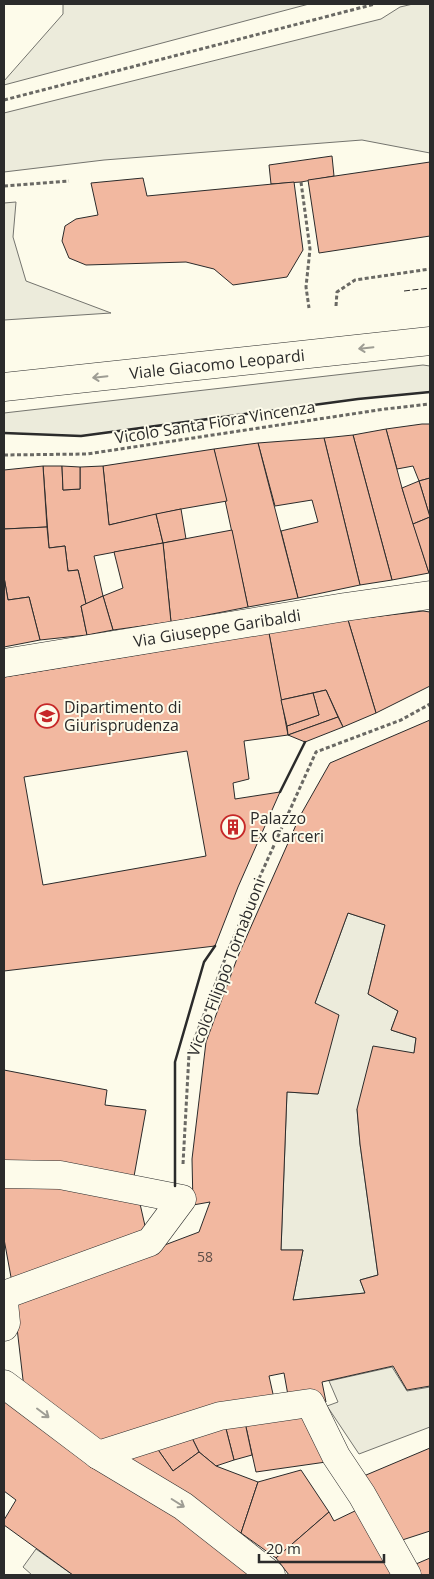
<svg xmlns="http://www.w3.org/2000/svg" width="434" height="1579" font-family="'Open Sans',sans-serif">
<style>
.green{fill:#ecebdb;stroke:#74746e}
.building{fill:#f2b8a0;stroke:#2b2b2b;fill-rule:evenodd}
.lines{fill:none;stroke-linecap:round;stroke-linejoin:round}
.minor-casing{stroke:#2b2b2b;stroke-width:29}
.major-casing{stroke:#2b2b2b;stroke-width:29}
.path{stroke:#6a6964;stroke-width:3;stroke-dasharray:4 2.5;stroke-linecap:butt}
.minor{stroke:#fdfbea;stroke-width:28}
.major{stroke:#fdfbea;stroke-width:28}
.fence{stroke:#2b2b2b;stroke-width:1;stroke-dasharray:6 2.5;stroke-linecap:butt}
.wall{stroke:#2b2b2b;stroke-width:2.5}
.oneway{stroke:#9e9d94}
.labels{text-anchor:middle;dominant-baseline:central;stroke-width:4;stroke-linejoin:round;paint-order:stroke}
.number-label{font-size:14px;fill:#5d4e48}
.street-label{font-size:16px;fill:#2b2b2b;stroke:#fdfbea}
.poi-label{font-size:16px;fill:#2b2b2b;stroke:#fdfbea;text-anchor:start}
</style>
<rect width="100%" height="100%" fill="#fdfbea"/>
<g class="green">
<path d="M63 4H309L4 85V81L63 14Z"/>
<path d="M413 4H430V153L362 140 104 160 4 172V113L381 19 400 7Z"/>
<path d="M16 202 13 237 26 281 111 313 4 320V203Z"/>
<path d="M423 365 430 366V392L358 399 81 436 4 433V413Z"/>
<path d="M348 913 385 925 368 994 398 1011 391 1030 416 1038 414 1053 357 1109 360 1144 378 1275 360 1280 365 1293 293 1300 303 1250H281L287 1092 318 1094 315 1003Z"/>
<path d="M392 1367 407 1391 430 1387V1427L359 1454 327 1406 338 1402 329 1381Z"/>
<path d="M36 1549 73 1575H32L23 1567Z"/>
</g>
<g class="building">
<path d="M332 156 334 176 301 182 271 184 269 165Z"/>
<path d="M430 162V236L319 253 308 180Z"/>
<path d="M143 178 147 196 294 182 303 250 287 277 233 285 214 269 186 262 86 265 69 258 62 241 65 226 76 219 98 215 91 183Z"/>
<path d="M422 424H430V478L419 481 413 466 397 469 386 429Z"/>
<path d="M386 429 402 488 429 573 392 580 353 435Z"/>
<path d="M353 435 392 580 360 585 324 438Z"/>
<path d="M324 438 360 585 298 598 281 531 318 522 312 500 275 506 258 443Z"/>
<path d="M258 443 298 598 248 607 214 449Z"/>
<path d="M214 449 227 501 181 509 109 525 103 466Z"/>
<path d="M43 466H62L63 490 80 489V467L103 466 109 525 156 514 163 543 94 556 103 596 86 604 78 570 68 571 65 546 49 548Z"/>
<path d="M43 466 47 527 4 529V470Z"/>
<path d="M62 466 80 467V489L63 490Z"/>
<path d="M430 478V517L419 481Z"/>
<path d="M419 481 430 517 413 524 402 488Z"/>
<path d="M181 509 186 539 163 543 156 514Z"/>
<path d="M430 517V573H429L413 524Z"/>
<path d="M47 527 49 548 65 546 68 571 78 570 86 604 81 606 87 635 40 640 29 597 8 600 4 577V529Z"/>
<path d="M232 530 248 607 171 622 163 543Z"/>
<path d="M163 543 171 622 113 630 103 596 123 588 114 552Z"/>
<path d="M4 577 8 600 29 597 40 640 4 647Z"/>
<path d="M103 596 113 630 87 635 81 606Z"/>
<path d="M423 611 430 612V686L376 713 348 620Z"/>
<path d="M348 620 376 713 343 727 326 690 281 700 269 633Z"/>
<path d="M269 633 288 735 244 741 249 779 233 783 235 799 280 792 238 887 215 946 4 971V677ZM187 751 206 856 43 885 24 777Z"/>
<path d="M326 690 338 717 288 735 287 726 319 715 313 693Z"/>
<path d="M313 693 319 715 287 726 281 700Z"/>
<path d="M338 717 343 727 305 742 288 735Z"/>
<path d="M430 720V1386L407 1390 393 1366 322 1382 326 1402 314 1407 289 1401 284 1373 269 1376 275 1403 98 1451 25 1397 14 1302 199 1232 210 1202 193 1205 192 1159 206 1042 238 956 300 816 330 763ZM348 913 385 925 368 994 398 1011 391 1030 416 1038 414 1053 373 1046 357 1109 360 1144 378 1275 360 1280 365 1293 293 1300 303 1250H281L287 1092 318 1094 339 1015 315 1003Z"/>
<path d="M4 1070 107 1090 105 1105 146 1110 133 1182 4 1168Z"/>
<path d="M4 1180 138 1195 148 1239 13 1288 4 1239Z"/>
<path d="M4 1392 183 1518 258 1575H73L4 1525V1520L16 1500 4 1491Z"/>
<path d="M309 1408 326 1462 256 1472 244 1418Z"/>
<path d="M244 1418 252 1455 234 1460 224 1421Z"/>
<path d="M224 1421 234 1460 216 1466 199 1452 189 1432Z"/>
<path d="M189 1432 199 1452 173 1471 154 1444Z"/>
<path d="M154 1444 173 1471 199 1452 216 1466 258 1482 241 1533 119 1457Z"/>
<path d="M430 1448V1531L393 1543 359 1478Z"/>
<path d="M301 1470 329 1512 276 1558 241 1533 258 1482Z"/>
<path d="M359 1509 396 1575H289L276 1558 329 1512 334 1521Z"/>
<path d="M430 1558V1575H412L409 1567Z"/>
</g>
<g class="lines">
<g class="minor-casing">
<g id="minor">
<path d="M4 663 345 607 430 595"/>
<path d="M4 1174 60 1175 182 1199 150 1242 4 1295"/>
<path d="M4 1303 6 1323 4 1327"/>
<path d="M4 1384 98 1455 183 1506 271 1575"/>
<path d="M98 1455 220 1416 310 1403 336 1456 362 1495 407 1575"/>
</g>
</g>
<g class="major-casing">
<path id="major" d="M4 387 430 341"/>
</g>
<g class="path">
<path d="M4 100 375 4"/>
<path d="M301 182 310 249 306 287 309 308"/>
<path d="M4 186 69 181"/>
<path d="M336 306 337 292 355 280 430 269"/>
<path d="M4 455 87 454 385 409 430 404"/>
<path d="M183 1164 189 1054 228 951 257 883 316 752 401 720 430 704"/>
</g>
<use href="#minor" class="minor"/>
<use href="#major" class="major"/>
<path class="fence" d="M404 291 430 288"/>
<g class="wall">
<path d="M4 433 81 436 358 399 430 392"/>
<path d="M280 792 305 742"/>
<path d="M175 1186V1062L204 962 215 946"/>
</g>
</g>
<defs><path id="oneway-shaft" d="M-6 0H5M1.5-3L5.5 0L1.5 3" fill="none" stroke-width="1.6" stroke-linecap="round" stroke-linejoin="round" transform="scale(1.25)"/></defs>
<g class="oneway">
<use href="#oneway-shaft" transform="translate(366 348) rotate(174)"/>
<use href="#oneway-shaft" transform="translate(100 377) rotate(174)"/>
<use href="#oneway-shaft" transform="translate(43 1413) rotate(37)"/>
<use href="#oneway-shaft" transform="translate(178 1503) rotate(32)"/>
</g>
<defs>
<g id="university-ring" transform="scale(1.25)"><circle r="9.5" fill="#fdfbea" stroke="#c62828" stroke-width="1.5"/><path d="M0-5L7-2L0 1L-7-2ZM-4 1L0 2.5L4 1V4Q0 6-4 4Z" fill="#c62828"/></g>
<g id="building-ring" transform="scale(1.25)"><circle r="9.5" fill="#fdfbea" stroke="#c62828" stroke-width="1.5"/><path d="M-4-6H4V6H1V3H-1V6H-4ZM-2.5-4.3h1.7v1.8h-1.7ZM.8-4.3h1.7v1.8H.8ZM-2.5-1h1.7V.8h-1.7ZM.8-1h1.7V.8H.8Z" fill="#c62828"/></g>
</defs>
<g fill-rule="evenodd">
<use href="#university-ring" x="47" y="716"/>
<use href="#building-ring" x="233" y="827"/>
</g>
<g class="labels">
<g class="number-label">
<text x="205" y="1256">58</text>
</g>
<g class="street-label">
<text transform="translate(217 364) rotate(-6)">Viale Giacomo Leopardi</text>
<text transform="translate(215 422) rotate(-9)">Vicolo Santa Fiora Vincenza</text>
<text transform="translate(217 628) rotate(-9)">Via Giuseppe Garibaldi</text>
<text transform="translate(226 967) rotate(-69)">Vicolo Filippo Tornabuoni</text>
</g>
<g class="poi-label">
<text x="64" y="707">Dipartimento di<tspan x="64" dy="18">Giurisprudenza</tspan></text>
<text x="250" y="818">Palazzo<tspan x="250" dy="18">Ex Carceri</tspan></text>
</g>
</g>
<rect width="434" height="1579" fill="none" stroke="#2b2b2b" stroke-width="10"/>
<path d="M259 1554v8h125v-8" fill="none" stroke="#2b2b2b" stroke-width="2.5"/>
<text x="266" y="1554" font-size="15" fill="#2b2b2b" stroke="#fdfbea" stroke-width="4" paint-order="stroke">20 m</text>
</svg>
